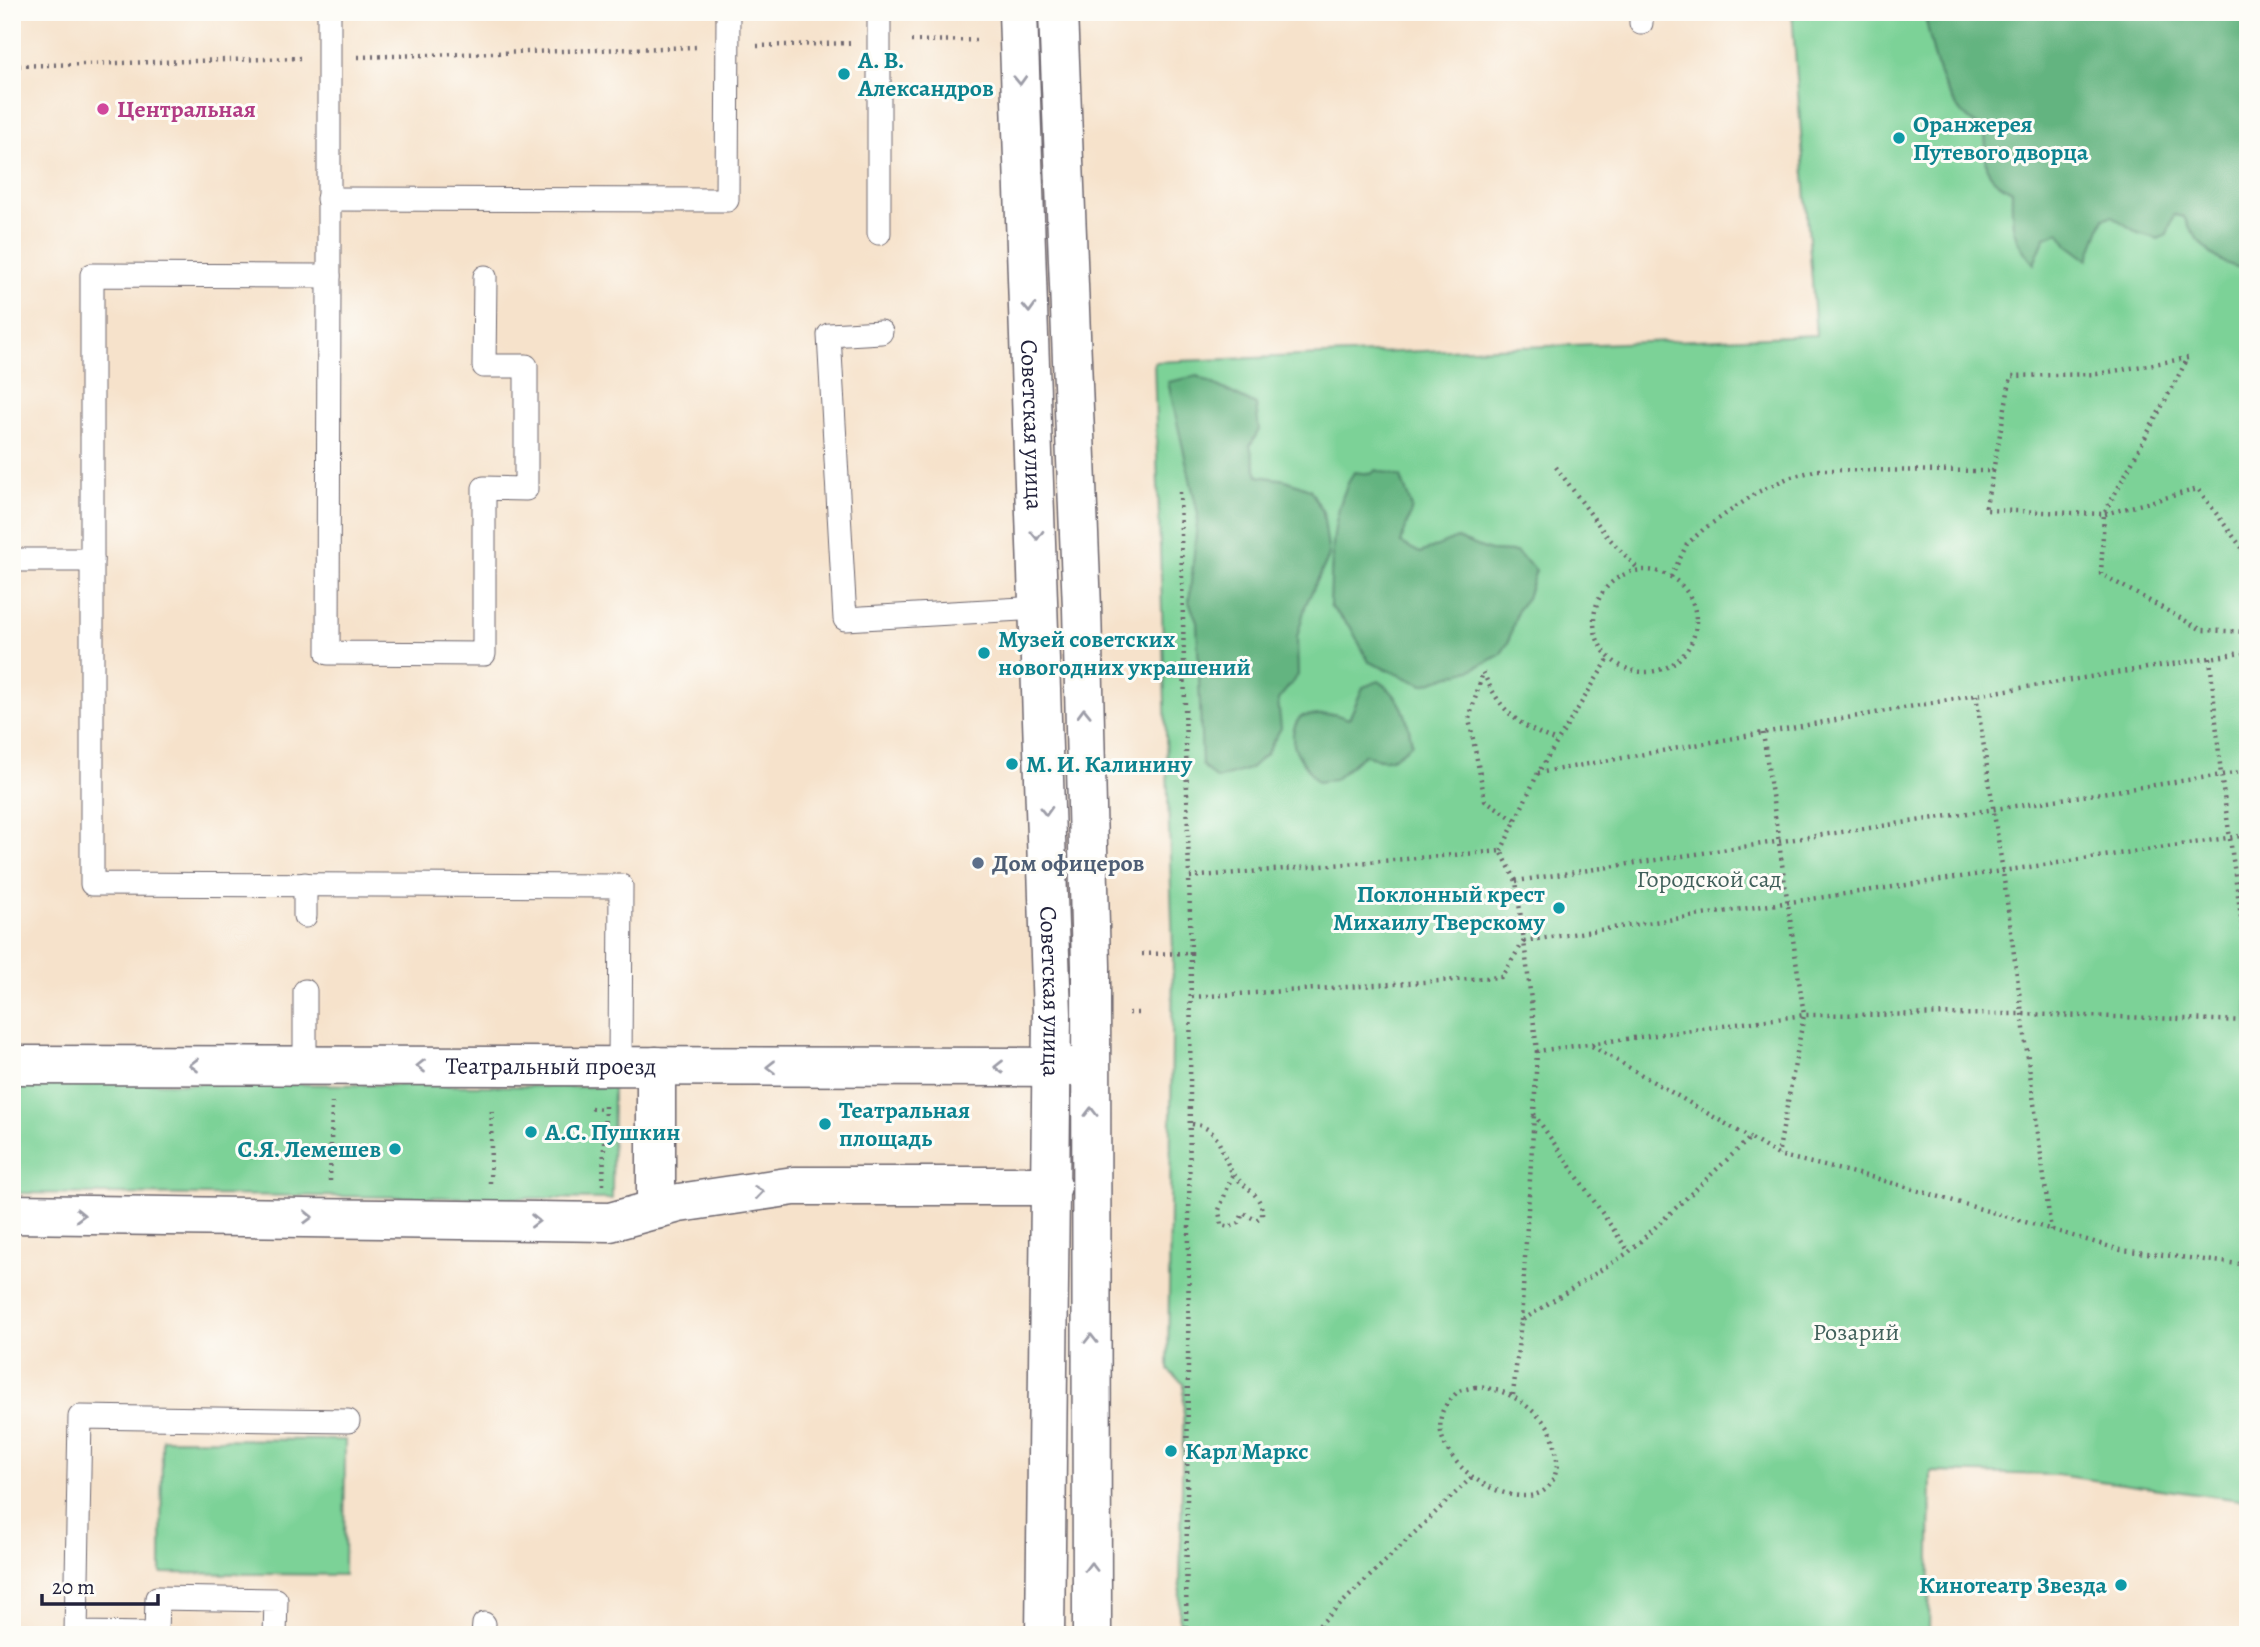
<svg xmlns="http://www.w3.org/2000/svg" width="2260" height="1647" font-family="Alegreya,serif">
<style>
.green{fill:#7bd297;stroke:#4e7a69;stroke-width:2}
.forest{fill:#64b480;stroke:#436b5e;stroke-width:2}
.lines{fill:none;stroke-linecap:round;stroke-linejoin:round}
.service-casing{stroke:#6c656d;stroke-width:25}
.minor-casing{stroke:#6c656d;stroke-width:41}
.primary-casing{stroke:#6c656d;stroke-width:41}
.path{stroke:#6c656d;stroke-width:4.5;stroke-dasharray:2 5;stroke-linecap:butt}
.service{stroke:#fff;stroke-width:23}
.minor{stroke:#fff;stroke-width:38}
.primary{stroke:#fff;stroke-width:38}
.oneway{stroke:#9c9ca7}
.culture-dot{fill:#0f9aa8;stroke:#fdfcf7;stroke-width:2.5}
.hotel-dot{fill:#d1479c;stroke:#fdfcf7;stroke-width:2.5}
.service-dot{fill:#5c6f8a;stroke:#fdfcf7;stroke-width:2.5}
.labels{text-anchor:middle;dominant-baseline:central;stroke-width:6;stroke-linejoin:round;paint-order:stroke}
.culture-label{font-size:24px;font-weight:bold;fill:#0d838f;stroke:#fdfcf7;text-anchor:start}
.hotel-label{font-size:24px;font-weight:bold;fill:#b23c85;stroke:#fdfcf7;text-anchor:start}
.street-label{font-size:24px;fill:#22223b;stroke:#fdfcf7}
.service-label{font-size:24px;font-weight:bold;fill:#4e5e75;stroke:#fdfcf7;text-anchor:start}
.park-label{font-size:24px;fill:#41605b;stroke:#fdfcf7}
</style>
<rect width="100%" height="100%" fill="#fdfcf7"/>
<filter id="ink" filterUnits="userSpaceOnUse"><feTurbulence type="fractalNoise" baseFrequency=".0143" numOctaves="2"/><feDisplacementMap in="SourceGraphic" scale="14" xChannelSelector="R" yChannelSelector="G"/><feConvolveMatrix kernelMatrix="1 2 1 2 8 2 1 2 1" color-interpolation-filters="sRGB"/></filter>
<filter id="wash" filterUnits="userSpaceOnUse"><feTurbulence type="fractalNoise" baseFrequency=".00686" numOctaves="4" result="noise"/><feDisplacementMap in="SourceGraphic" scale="28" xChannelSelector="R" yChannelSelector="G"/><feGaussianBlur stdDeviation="1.57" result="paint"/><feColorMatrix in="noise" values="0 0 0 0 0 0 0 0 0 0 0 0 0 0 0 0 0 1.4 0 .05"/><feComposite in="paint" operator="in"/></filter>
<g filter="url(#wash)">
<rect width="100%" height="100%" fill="#f6e2cb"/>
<g class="green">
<path d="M1792 12H2248V1501L2056 1475 1931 1472 1929 1635H1179L1184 1384 1168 1370 1173 953 1154 362 1816 335Z"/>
<path d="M12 1082 613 1087 612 1199 12 1193Z"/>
<path d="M162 1439 345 1440 344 1575 161 1573Z"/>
</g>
<g class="forest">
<path d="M1924 12H2242L2240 13 2248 31V269C2216 266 2197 244 2184 217L2174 215 2167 235 2158 239 2138 233 2112 216 2104 218 2088 260 2068 245 2059 232 2045 237 2034 264C2011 238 2011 225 2012 191 1975 173 1991 161 1984 130 1940 106 1935 58 1924 12Z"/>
<path d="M1197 376 1256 405 1259 430 1250 446 1258 476 1286 480 1310 489 1323 512 1329 556 1306 604 1297 637 1298 675 1278 700 1281 728 1266 754 1249 769 1216 779 1202 765 1197 621 1189 602 1198 514 1168 382Z"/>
<path d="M1376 470 1401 477 1412 508 1401 543 1420 553 1457 538 1490 551 1516 552 1536 570 1527 598 1518 609 1508 643 1500 655 1473 669 1423 685 1369 662 1351 628 1330 606C1332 561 1330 511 1354 472L1371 474Z"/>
<path d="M1379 681C1403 698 1407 716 1412 743 1398 759 1384 764 1365 754L1334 780 1317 782C1302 761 1281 740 1301 716L1334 714 1349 719 1363 687Z"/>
</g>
</g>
<g filter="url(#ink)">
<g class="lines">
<g class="service-casing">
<g id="service">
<path d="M1641 12V23"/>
<path d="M328 199 727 200 728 12"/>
<path d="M879 233V12"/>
<path d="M329 276V12"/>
<path d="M881 332 829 335 845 619 1039 608"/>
<path d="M12 560H92V275L329 276 328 653 484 654V488L526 489V366H484L485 277"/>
<path d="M92 560V884L621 886 620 1066"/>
<path d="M305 916V884"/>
<path d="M305 1065V991"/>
<path d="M275 1635 276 1600 157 1598 156 1634 76 1633 80 1417 348 1421"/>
<path d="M483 1635 484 1624"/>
</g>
</g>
<g class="minor-casing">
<g id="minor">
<path id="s1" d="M12 1065 1086 1067"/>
<path d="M656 1066V1210"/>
<path d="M12 1214 610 1222 679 1203 794 1186H1052"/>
</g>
</g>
<g class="primary-casing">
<g id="primary">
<path id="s2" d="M1018 12 1052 1014 1045 1635"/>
<path d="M1058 12 1082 608 1091 966 1092 1635"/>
</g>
</g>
<g class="path">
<path d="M911 41 979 40"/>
<path d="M757 46 850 43"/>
<path d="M358 57 699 47"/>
<path d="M12 66 300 58"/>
<path d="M1556 467 1606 535 1639 570"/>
<path d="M1993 471 2011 376 2097 374 2188 358 2104 514"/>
<path d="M1180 492 1189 877"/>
<path d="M2105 514 2198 489 2248 556"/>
<circle cx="1645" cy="621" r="51"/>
<path d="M1671 577 1687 544 1705 528 1758 492 1788 478 1817 470 1993 471 1985 510 2104 514 2101 574 2202 630 2248 632"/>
<path d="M2210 658 2221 775 2248 966"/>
<path d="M1976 695 2003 872 2051 1230"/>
<path d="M1763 733 1804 1015 1778 1155"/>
<path d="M1538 773 1976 695 2248 652"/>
<path d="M1515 820 1485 800 1469 719 1483 672C1500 711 1518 726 1557 741"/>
<path d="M1501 851 1538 773 1609 658"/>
<path d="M1516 881 2248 771"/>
<path d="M1191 953 1189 877 1501 851 1516 881 1524 941 2248 835"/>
<path d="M1142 954 1191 953 1186 1635"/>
<path d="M1192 997 1501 977 1524 941 1537 1051 1804 1015 2020 1014 2248 1021"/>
<path d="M1129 1013H1142"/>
<path d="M1592 1046 1750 1138"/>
<path d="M1537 1051 1534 1114 1629 1252"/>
<path d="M591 1108 604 1109"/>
<path d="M1192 1124C1222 1128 1219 1151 1232 1172 1243 1189 1263 1192 1262 1216L1256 1220 1243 1213 1239 1223 1230 1227 1221 1225 1219 1210 1233 1173"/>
<path d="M330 1181 332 1103"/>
<path d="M490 1183 492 1107"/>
<path d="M603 1185 605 1106"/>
<path d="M1521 1321 1534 1115"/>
<path d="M1475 1387C1505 1388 1524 1401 1545 1423 1553 1431 1557 1452 1557 1463 1553 1537 1424 1472 1442 1413 1444 1405 1453 1397 1458 1391Z"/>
<path d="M1513 1395 1521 1321 1629 1252 1750 1138 1778 1155 1875 1178 2121 1250 2248 1265"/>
<path d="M1309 1635 1472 1477"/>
</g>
<use href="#service" class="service"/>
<use href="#minor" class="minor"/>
<use href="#primary" class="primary"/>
</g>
<defs><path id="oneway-chevron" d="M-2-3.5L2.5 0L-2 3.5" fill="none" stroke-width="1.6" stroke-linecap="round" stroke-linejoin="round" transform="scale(1.75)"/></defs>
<g class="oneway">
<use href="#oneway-chevron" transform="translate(1020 80) rotate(88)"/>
<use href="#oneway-chevron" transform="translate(1029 308) rotate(88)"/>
<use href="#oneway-chevron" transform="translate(1037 535) rotate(88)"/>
<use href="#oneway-chevron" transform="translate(1084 713) rotate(-91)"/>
<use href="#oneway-chevron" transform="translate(1046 811) rotate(88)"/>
<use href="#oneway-chevron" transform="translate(194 1065) rotate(-180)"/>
<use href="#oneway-chevron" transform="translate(421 1066) rotate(-180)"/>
<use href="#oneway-chevron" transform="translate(771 1067) rotate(-180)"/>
<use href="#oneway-chevron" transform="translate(999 1067) rotate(-180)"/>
<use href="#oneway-chevron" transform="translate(1091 1112) rotate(-90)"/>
<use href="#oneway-chevron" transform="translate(759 1192) rotate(-8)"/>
<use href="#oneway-chevron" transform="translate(80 1215) rotate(1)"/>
<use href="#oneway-chevron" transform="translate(308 1217) rotate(1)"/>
<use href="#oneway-chevron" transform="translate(535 1221) rotate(1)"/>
<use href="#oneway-chevron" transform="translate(1091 1339) rotate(-90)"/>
<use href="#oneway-chevron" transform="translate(1091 1567) rotate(-90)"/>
</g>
</g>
<g class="culture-dot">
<circle cx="844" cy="74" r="7"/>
<circle cx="1899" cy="138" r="7"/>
<circle cx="984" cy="653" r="7"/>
<circle cx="1012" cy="764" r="7"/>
<circle cx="1559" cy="908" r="7"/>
<circle cx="825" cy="1124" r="7"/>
<circle cx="531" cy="1132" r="7"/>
<circle cx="395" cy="1149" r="7"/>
<circle cx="1171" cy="1451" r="7"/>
<circle cx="2121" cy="1585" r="7"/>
</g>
<circle class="hotel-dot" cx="103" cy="109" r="7"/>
<circle class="service-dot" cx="978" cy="863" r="7"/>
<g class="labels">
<g class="culture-label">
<text x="858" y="60">А. В.<tspan x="858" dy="28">Александров</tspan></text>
<text x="1913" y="124">Оранжерея<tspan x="1913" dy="28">Путевого дворца</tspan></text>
<text x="998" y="639">Музей советских<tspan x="998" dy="28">новогодних украшений</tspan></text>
<text x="1026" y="764">М. И. Калинину</text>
<text x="1545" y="894" text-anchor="end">Поклонный крест<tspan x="1545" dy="28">Михаилу Тверскому</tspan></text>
<text x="839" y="1110">Театральная<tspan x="839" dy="28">площадь</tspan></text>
<text x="545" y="1132">А.С. Пушкин</text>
<text x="381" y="1149" text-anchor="end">С.Я. Лемешев</text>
<text x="1185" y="1451">Карл Маркс</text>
<text x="2107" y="1585" text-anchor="end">Кинотеатр Звезда</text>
</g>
<g class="hotel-label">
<text x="117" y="109">Центральная</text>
</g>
<g class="street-label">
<text stroke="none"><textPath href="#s2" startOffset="413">Советская улица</textPath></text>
<text stroke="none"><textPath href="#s2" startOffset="980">Советская улица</textPath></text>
<text stroke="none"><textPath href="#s1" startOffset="539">Театральный проезд</textPath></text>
</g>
<g class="service-label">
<text x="992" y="863">Дом офицеров</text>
</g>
<g class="park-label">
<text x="1709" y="879">Городской сад</text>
<text x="1856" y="1332">Розарий</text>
</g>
</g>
<rect width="2260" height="1647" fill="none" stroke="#fdfcf7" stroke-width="42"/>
<path d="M42 1594v10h116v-10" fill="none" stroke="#22223b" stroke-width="3.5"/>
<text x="52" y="1594" font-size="21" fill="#22223b" stroke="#fdfcf7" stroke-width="5" paint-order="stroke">20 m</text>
</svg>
